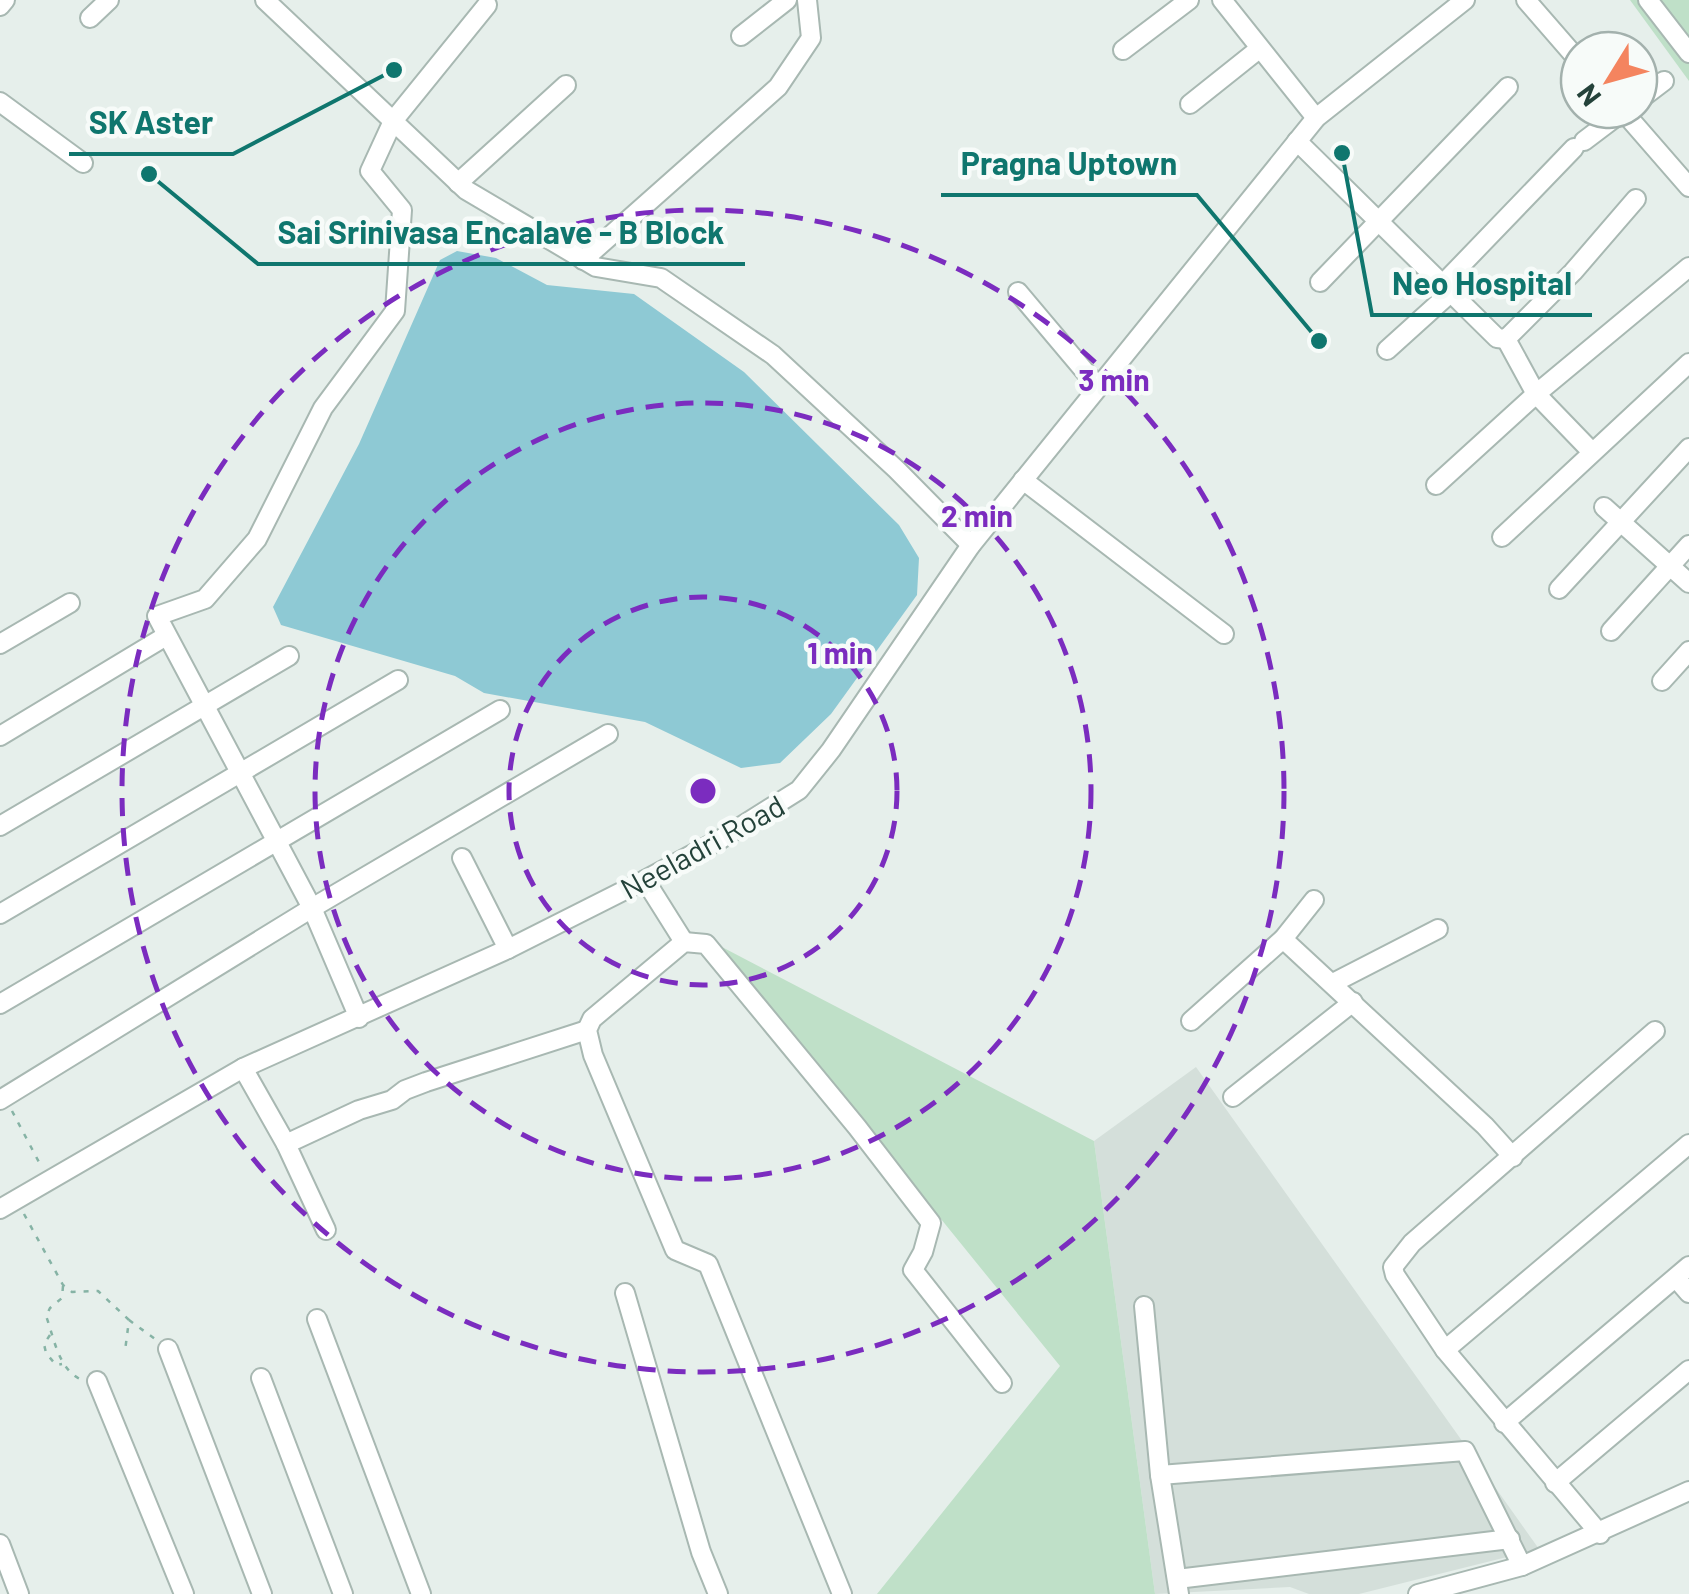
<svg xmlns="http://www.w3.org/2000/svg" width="1689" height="1594" font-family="Barlow,sans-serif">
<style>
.built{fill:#d4dfda}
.green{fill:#bfe0c8}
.water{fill:#8ec9d4}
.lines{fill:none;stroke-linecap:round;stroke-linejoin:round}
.minor-casing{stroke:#a8b8b2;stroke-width:22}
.path{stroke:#86b3a5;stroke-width:2.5;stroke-dasharray:5 8;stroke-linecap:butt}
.minor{stroke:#fff;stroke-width:18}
.ring{fill:none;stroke:#7b2cbf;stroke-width:5;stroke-dasharray:18 12}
.labels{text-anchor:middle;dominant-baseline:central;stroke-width:9;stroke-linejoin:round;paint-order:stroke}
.street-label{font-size:30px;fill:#24423a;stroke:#f7fbf9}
.centre{fill:#7b2cbf;stroke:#f7fbf9;stroke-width:5}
.ring-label{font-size:30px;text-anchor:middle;font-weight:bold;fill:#7b2cbf;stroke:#f7fbf9;stroke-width:9;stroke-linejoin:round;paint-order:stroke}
.leader{fill:none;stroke:#0f766e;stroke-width:4}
.callout-dot{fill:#0f766e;stroke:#f7fbf9;stroke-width:4}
.callout-label{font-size:32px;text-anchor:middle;font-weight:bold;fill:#0f766e;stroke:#f7fbf9;stroke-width:9;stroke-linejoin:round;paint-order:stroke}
</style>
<rect width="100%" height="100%" fill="#e6efeb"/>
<path class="built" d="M1196 1067 1539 1549 1359 1594H1309L1290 1587 1155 1594 1094 1141Z"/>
<g class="green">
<path d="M1630 0H1689V81Z"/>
<path d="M720 946 1094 1141 1155 1594H877L1060 1366Z"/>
</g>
<path class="water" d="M457 251 496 258 547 285 634 294 744 372 899 525 919 558 917 595 831 714 780 763 741 768 645 722 484 693 455 676 281 625 273 607 359 444 440 260Z"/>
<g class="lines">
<g class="minor-casing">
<g id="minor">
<path d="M265 0 466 190 596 267 661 278 773 355 897 470 971 545"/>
<path d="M1222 0 1316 118"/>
<path d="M1526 0 1579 61"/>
<path d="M1648 0 1689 53"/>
<path d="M0 6 5 0"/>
<path d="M90 18 109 0"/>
<path d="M741 36 787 0"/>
<path d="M1123 50 1189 0"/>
<path d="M1639 100 1664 81"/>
<path d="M0 102 83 163"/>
<path d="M1190 104 1259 49"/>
<path d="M1622 110 1689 187"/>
<path d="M1297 141 1497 338 1506 339 1573 272 1636 199"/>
<path d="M1584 141 1625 110"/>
<path d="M458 183 566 85"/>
<path d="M583 260 778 87 811 38 807 0"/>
<path d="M1320 282 1508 87"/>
<path d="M1441 286 1574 148"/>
<path d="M1018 292 1098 387"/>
<path d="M1506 339 1536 394 1592 452"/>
<path d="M1387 350 1449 294"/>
<path d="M1023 480 1224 634"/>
<path d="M1436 485 1536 394 1689 267"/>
<path d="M1604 507 1689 583"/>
<path d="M1502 537 1689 363"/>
<path d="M1559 589 1689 448"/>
<path d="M1611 631 1689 545"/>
<path d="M0 644 70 603"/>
<path d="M1662 681 1689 651"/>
<path d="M0 736 166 636"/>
<path d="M0 826 289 656"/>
<path d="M462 858 508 949"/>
<path d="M645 880 684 942"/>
<path d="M0 914 398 680"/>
<path d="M1283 939 1485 1126 1513 1157"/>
<path d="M1333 983 1438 929"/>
<path d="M0 1004 500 710"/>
<path d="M359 1018 312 908 157 616 205 599 257 539 323 408 395 311 402 210 370 171 393 121 487 5"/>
<path d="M1191 1021 1283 939 1314 900"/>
<path d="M243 1068 286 1144 359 1110 392 1100 405 1090 426 1082 587 1030"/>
<path d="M1233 1097 1353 1002"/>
<path d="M0 1100 312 908 608 734"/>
<path d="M286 1144 326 1230"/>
<path d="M0 1209 243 1068 508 949 645 880 721 839 799 790 831 750 971 545 1316 118 1465 0"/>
<path d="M1676 1278 1689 1293"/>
<path d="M625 1293 701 1552 718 1594"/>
<path d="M1144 1306 1160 1475 1179 1594"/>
<path d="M317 1319 421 1594"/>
<path d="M168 1349 262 1594"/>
<path d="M1445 1350 1689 1144"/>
<path d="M261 1378 343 1594"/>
<path d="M97 1381 184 1594"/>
<path d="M1504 1423 1689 1266"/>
<path d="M1160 1475 1465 1451 1522 1566"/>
<path d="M1555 1483 1689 1370"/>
<path d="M1600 1534 1445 1350 1395 1275 1393 1267 1412 1243 1655 1031"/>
<path d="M0 1544 19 1594"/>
<path d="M1177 1579 1510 1539"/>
<path d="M842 1594 708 1264 675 1250 593 1055 587 1030 592 1019 684 942 706 944 857 1127 931 1223 923 1252 913 1270 1002 1383"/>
<path d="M1418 1594 1522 1566 1689 1491"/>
</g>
</g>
<g class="path">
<path d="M12 1111 41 1166"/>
<path d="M24 1214 63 1285 72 1292 98 1291 129 1320 125 1351"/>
<path d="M63 1286 62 1298 50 1308 46 1316C54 1337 58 1370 82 1380"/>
<path d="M129 1320 155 1339"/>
<path d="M50 1335 44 1344 46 1353 56 1365 62 1364"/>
</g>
<use href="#minor" class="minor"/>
</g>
<g class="ring">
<circle cx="703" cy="791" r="194"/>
<circle cx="703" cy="791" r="388"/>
<circle cx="703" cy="791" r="581"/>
</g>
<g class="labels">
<g class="street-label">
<text transform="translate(702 846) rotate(-29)">Neeladri Road</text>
</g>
</g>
<circle cx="703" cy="791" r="15" class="centre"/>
<g class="ring-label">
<text x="1114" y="391">3 min</text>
<text x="977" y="527">2 min</text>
<text x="840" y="664">1 min</text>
</g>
<path class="leader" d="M394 70L233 154H69M1319 341L1197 195H941M149 174L258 264H745M1342 153L1372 315H1592"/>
<g class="callout-dot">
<circle cx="394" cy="70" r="10"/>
<circle cx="1319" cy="341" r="10"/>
<circle cx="149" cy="174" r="10"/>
<circle cx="1342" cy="153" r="10"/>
</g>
<g class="callout-label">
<text x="151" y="134">SK Aster</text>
<text x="1069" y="175">Pragna Uptown</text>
<text x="501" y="244">Sai Srinivasa Encalave - B Block</text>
<text x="1482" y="295">Neo Hospital</text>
</g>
<g transform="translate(1609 80) rotate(233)"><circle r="48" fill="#f7fbf9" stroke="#a3b1ad" stroke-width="2.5"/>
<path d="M0-8L18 38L0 25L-18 38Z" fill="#f4845f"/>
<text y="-15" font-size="28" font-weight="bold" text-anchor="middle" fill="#24423a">N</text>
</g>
</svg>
